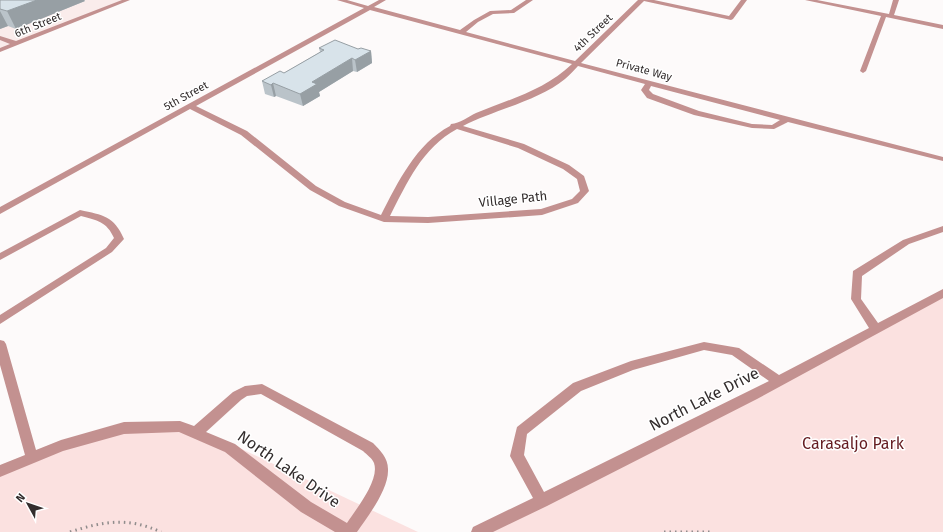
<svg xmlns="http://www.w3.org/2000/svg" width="943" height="532" font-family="'Fira Sans',sans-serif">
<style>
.built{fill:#faeceb}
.green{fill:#fbe1e0}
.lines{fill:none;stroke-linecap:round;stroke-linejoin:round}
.path{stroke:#908c8c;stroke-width:3;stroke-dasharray:1.5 4;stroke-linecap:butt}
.minor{fill:#c39190;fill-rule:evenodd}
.wall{fill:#bac3c9}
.shaded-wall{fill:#979fa4}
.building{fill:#d8e3ea;stroke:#979fa4}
.labels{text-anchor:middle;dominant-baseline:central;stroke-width:3;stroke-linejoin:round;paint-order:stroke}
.far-street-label{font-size:11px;fill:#332d2d;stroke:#fff}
.street-label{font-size:13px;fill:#332d2d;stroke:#fff}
.near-street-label{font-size:16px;fill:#332d2d;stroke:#fff}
.near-park-label{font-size:16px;fill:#641b20;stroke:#fff}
</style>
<rect width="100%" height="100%" fill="#fdfafa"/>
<path class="built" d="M0 0H127L0 50Z"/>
<g class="green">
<path d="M943 293V532H478Z"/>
<path d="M124 428H197L418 532H0V471Z"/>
</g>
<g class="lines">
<g class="path">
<path d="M70 532C104 521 128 517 161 532"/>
<path d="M664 532H712"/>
</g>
<g class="minor">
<path d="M122 0H130L0 52V48L10 44 0 40V36L16 41Z"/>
<path d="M337 0H347L368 6 379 0H386L374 7 460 30 474 20 490 11 511 10 526 0H533L514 13 493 14 478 22 466 32 575 61 638 0H654L729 16 741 0H747L733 19 731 20 644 1 581 63 943 157V161L788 122 774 129 752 128 694 115 647 98 641 90 645 84 578 66C574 70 570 75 565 79 538 101 494 110 463 126L524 144 569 165 584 176 589 191 578 203 542 215 428 223 384 222 339 206 310 190 241 135 190 109 0 214V207L364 8ZM370 10 572 64C545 90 510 99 476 113 468 117 460 123 451 124L450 126C416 144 398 182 381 215L345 202 316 186 247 131 196 106ZM651 86 780 120 772 125 752 124 699 111 653 94 649 90ZM457 129 518 148 563 169 577 179 580 191 572 199 541 209 428 217 390 216C407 183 422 148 457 129Z"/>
<path d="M805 0H817L889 14 893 0H899L894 15 943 25V29L886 17 866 71 863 73 860 71 881 16Z"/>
<path d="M80 210C103 215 114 216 124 239L112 252 0 324V315L106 248 114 238C107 222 97 220 81 216L0 260V253Z"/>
<path d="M943 226V232L909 244 862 276 861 299 878 323 943 289V298L757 399 547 506 493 532H471L473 527 533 498 510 456 517 427 573 383 631 361 704 342 739 348 779 375 869 328 851 299 853 271 903 240ZM704 350 732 355 769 381 544 492 524 455 527 434 581 391 633 370Z"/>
<path d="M0 340 4 341 6 344 36 450 61 440 124 422 180 421 194 426 233 392 245 386 262 384 373 443C380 450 388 458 388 469 389 489 368 516 357 532H335L301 512 225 452 179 432 124 434 63 451 0 477V465L25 455 0 365ZM261 394 363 451C367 455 372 458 374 463 380 480 356 509 347 523L311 502 235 444 206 432 241 400 247 396Z"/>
</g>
</g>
<g class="wall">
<path d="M0 0H84L85 1 16 29 8 26 0 29Z"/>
<path d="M319 48 358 49 371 51 372 63 357 72 353 71 319 92 320 96 303 106 276 96 274 97 265 94 262 81 284 73 320 52Z"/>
</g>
<g class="shaded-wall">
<path d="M37 0H84L85 1 16 29 7 11Z"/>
<path d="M0 11 8 26 0 29Z"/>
<path d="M371 51 372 63 357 72 355 60Z"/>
<path d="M352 58 353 71 319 92 320 96 303 106 300 94 312 82Z"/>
<path d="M273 83 276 96 274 97 271 85Z"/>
</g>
<g class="building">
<path d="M0 0H37L7 11 0 9Z"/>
<path d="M335 40 358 49 361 48 371 51 355 60 352 58 312 82 317 84 300 94 273 83 271 85 262 81 280 71 284 73 324 50 319 48Z"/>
</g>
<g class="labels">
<g class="far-street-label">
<text transform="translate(38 25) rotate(-22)">6th Street</text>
<text transform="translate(593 33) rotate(-44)">4th Street</text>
<text transform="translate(644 70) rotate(15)">Private Way</text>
<text transform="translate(186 96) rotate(-29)">5th Street</text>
</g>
<g class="street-label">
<text transform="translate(513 199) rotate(-6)">Village Path</text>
</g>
<g class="near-street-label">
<text transform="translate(704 399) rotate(-27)">North Lake Drive</text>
<text transform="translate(289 469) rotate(35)">North Lake Drive</text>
</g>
<g class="near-park-label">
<text x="853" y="443">Carasaljo Park</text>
</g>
</g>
<g transform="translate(28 504) rotate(310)" stroke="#ffffff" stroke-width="3" paint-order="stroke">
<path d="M0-3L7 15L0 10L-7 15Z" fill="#332d2d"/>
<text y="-6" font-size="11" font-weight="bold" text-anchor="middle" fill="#332d2d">N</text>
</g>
</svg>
